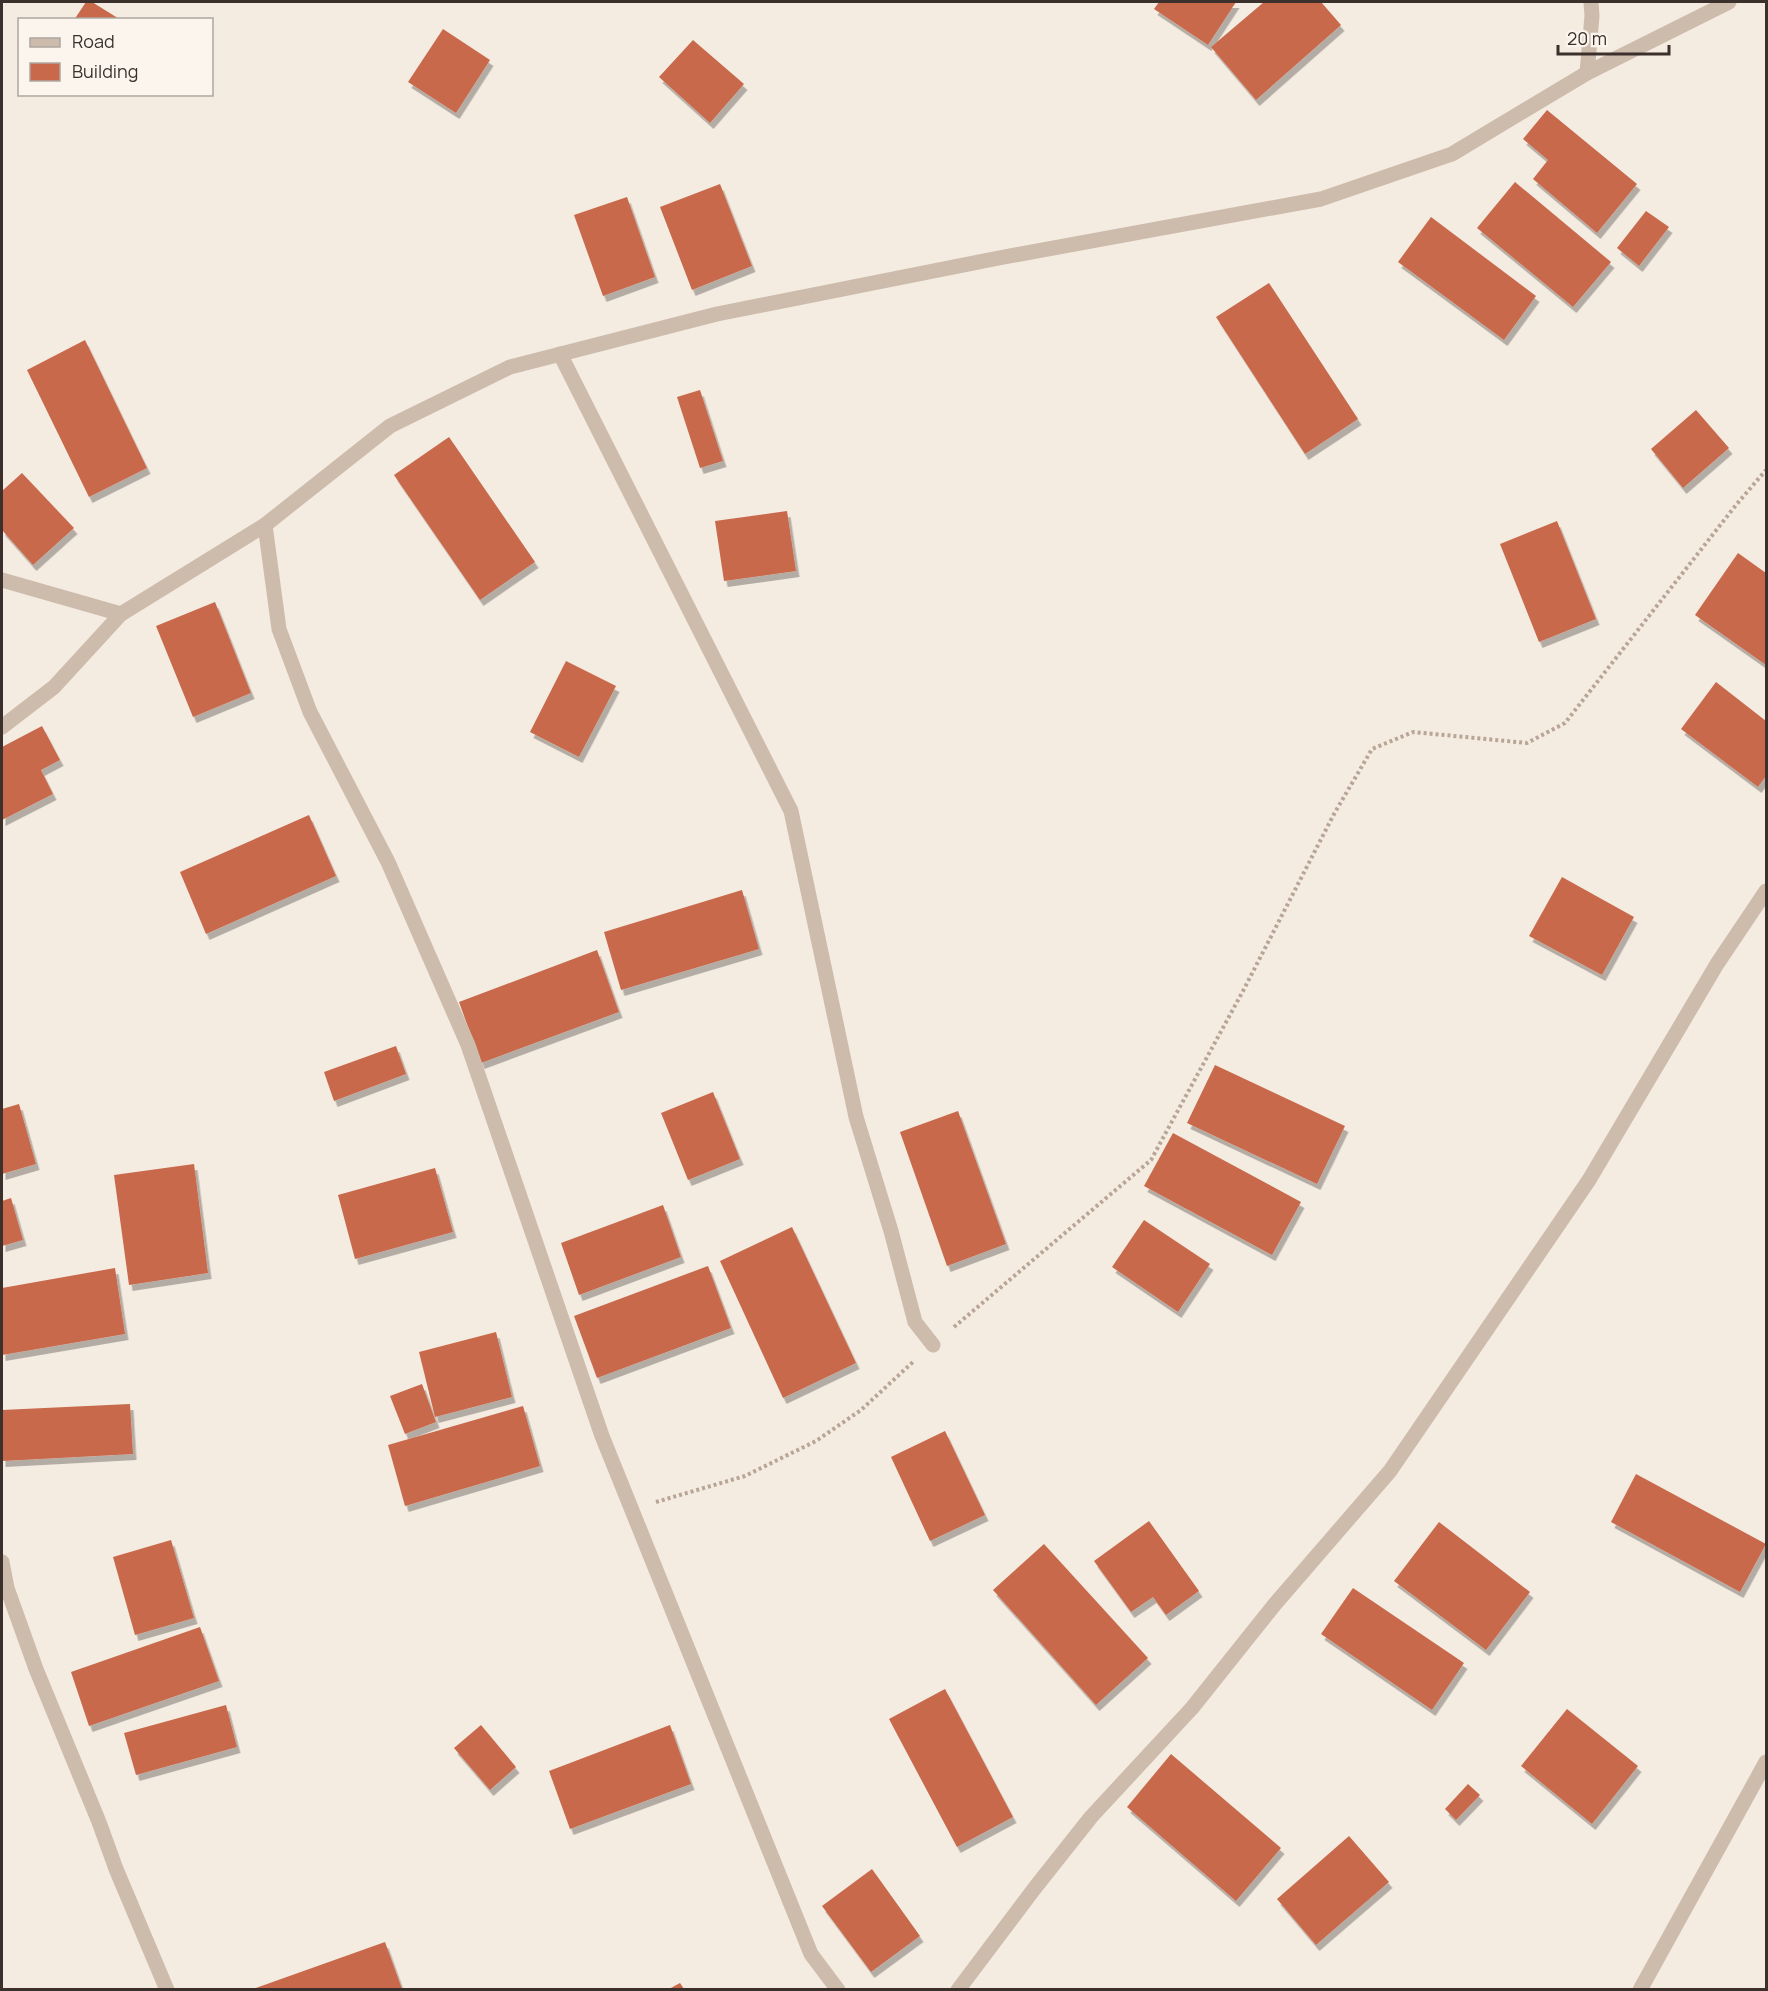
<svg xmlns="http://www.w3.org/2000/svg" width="1768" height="1991" font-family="Manrope,sans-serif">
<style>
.building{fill:#c8694b;filter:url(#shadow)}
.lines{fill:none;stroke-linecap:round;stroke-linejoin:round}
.path{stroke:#b9a596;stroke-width:4;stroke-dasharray:3 3;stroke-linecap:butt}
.minor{stroke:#cdbbac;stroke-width:15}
</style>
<defs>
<filter id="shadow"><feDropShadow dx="3.5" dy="6" stdDeviation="0" flood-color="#0004"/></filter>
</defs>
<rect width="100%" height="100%" fill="#f4ebe1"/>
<g class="building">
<path d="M86 2H92L121 20H74Z"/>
<path d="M1159 2H1236L1208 45 1154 9Z"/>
<path d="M1264 2H1321L1341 25 1256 100 1211 47Z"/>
<path d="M443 29 490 60 456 113 408 82Z"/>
<path d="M693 40 744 84 710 123 659 77Z"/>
<path d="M1547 110 1637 184 1597 233 1533 179 1548 160 1523 139Z"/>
<path d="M1515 182 1611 262 1573 307 1477 228Z"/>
<path d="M720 184 752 266 692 290 660 207Z"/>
<path d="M627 197 655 277 603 296 574 215Z"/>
<path d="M1646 211 1669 227 1639 266 1617 248Z"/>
<path d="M1431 217 1536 296 1504 340 1398 262Z"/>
<path d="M1269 283 1358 419 1305 454 1216 317Z"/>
<path d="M85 340 147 468 89 497 27 370Z"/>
<path d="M700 390 723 461 700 468 677 397Z"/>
<path d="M1696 410 1729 448 1683 488 1651 449Z"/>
<path d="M449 437 535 562 480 600 394 475Z"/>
<path d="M22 473 74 528 33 565 2 530V491Z"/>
<path d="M787 511 796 571 724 581 715 521Z"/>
<path d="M1557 521 1596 619 1539 642 1500 544Z"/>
<path d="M1738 553 1766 573V665L1695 615Z"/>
<path d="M215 602 251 693 193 717 156 626Z"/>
<path d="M566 661 616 686 579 757 530 732Z"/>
<path d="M1716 682 1766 721V776L1758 787 1681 729Z"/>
<path d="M42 726 60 760 41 770 53 794 2 820V747Z"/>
<path d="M309 815 336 876 206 934 180 872Z"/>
<path d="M1562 877 1634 917 1602 975 1529 936Z"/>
<path d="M742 890 759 949 621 990 604 932Z"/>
<path d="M597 950 619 1012 481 1063 459 1002Z"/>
<path d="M396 1046 406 1074 334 1101 324 1072Z"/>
<path d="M1215 1065 1345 1126 1317 1184 1187 1123Z"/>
<path d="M713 1092 740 1159 688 1180 661 1113Z"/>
<path d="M19 1104 36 1164 2 1174V1109Z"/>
<path d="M958 1111 1006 1244 947 1266 900 1132Z"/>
<path d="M1173 1133 1301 1202 1272 1255 1144 1186Z"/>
<path d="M194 1164 208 1273 129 1285 114 1175Z"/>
<path d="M435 1168 453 1232 355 1259 338 1195Z"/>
<path d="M11 1198 23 1240 2 1246V1201Z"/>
<path d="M663 1205 681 1257 579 1295 561 1243Z"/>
<path d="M1144 1220 1210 1264 1178 1312 1112 1267Z"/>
<path d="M792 1227 856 1363 783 1398 720 1261Z"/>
<path d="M708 1266 731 1328 597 1378 574 1316Z"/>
<path d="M115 1268 125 1334 2 1355V1288Z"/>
<path d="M496 1332 512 1397 435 1417 419 1352Z"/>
<path d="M422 1384 436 1422 405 1434 390 1396Z"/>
<path d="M130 1404 133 1454 2 1461V1410Z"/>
<path d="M523 1406 540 1466 405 1506 388 1445Z"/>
<path d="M945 1431 985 1515 930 1541 891 1457Z"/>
<path d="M1636 1474 1766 1544 1740 1592 1611 1522Z"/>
<path d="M1149 1521 1199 1591 1166 1615 1153 1597 1131 1612 1094 1561Z"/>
<path d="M1439 1522 1530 1592 1486 1650 1394 1581Z"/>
<path d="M171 1540 194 1618 135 1635 113 1557Z"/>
<path d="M1044 1544 1148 1658 1096 1705 993 1590Z"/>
<path d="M1353 1588 1464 1663 1432 1710 1321 1634Z"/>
<path d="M200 1627 219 1681 89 1726 71 1672Z"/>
<path d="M945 1689 1013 1817 957 1847 889 1719Z"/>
<path d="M226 1705 237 1747 136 1775 124 1733Z"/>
<path d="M1567 1709 1638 1766 1592 1824 1521 1766Z"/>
<path d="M481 1725 516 1767 490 1790 454 1748Z"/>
<path d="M670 1725 691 1784 570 1829 549 1771Z"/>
<path d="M1171 1754 1281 1848 1236 1901 1127 1807Z"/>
<path d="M1468 1784 1480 1795 1456 1820 1445 1809Z"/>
<path d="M1349 1836 1389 1882 1316 1945 1277 1899Z"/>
<path d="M872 1869 920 1936 871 1972 822 1906Z"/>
<path d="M385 1942 402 1989H253Z"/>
<path d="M680 1983 684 1989H669Z"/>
</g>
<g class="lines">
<g class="path">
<path d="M954 1327 1151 1160 1243 991 1334 814 1372 749 1413 732 1527 743 1565 723 1736 505 1766 470"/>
<path d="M656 1502 745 1476 816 1441 861 1410 914 1361"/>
</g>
<g class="minor">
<path d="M1587 73 1592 16 1591 2"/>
<path d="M560 354 791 811 856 1117 891 1231 915 1322 933 1345"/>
<path d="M265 525 279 629 310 712 388 862 468 1045 602 1436 811 1954 838 1990"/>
<path d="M2 580 121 614"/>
<path d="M2 727 54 687 121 614 265 525 390 426 510 367 717 314 1004 257 1321 199 1452 154 1587 73 1729 2"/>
<path d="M2 1562 7 1588 36 1669 99 1822 116 1869 167 1990"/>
<path d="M958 1990 1034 1889 1091 1817 1192 1708 1275 1604 1390 1471 1589 1180 1717 964 1766 891"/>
<path d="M1640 1990 1766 1762"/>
</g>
</g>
<rect width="1768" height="1991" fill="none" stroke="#3b302b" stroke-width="6"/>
<rect x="18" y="18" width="195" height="78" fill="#fbf5ee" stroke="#aea6a0" stroke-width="1.5"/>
<rect x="30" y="38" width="30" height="9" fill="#cdbbac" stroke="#aea6a0" stroke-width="1.5"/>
<text x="72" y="48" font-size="18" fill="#3b302b">Road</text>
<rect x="30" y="63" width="30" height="18" fill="#c8694b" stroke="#aea6a0" stroke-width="1.5"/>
<text x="72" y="78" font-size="18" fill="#3b302b">Building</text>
<path d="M1558 45v9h111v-9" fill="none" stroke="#3b302b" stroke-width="3"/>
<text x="1567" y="45" font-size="18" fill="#3b302b" stroke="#fbf5ee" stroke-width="4.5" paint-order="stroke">20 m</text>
</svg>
